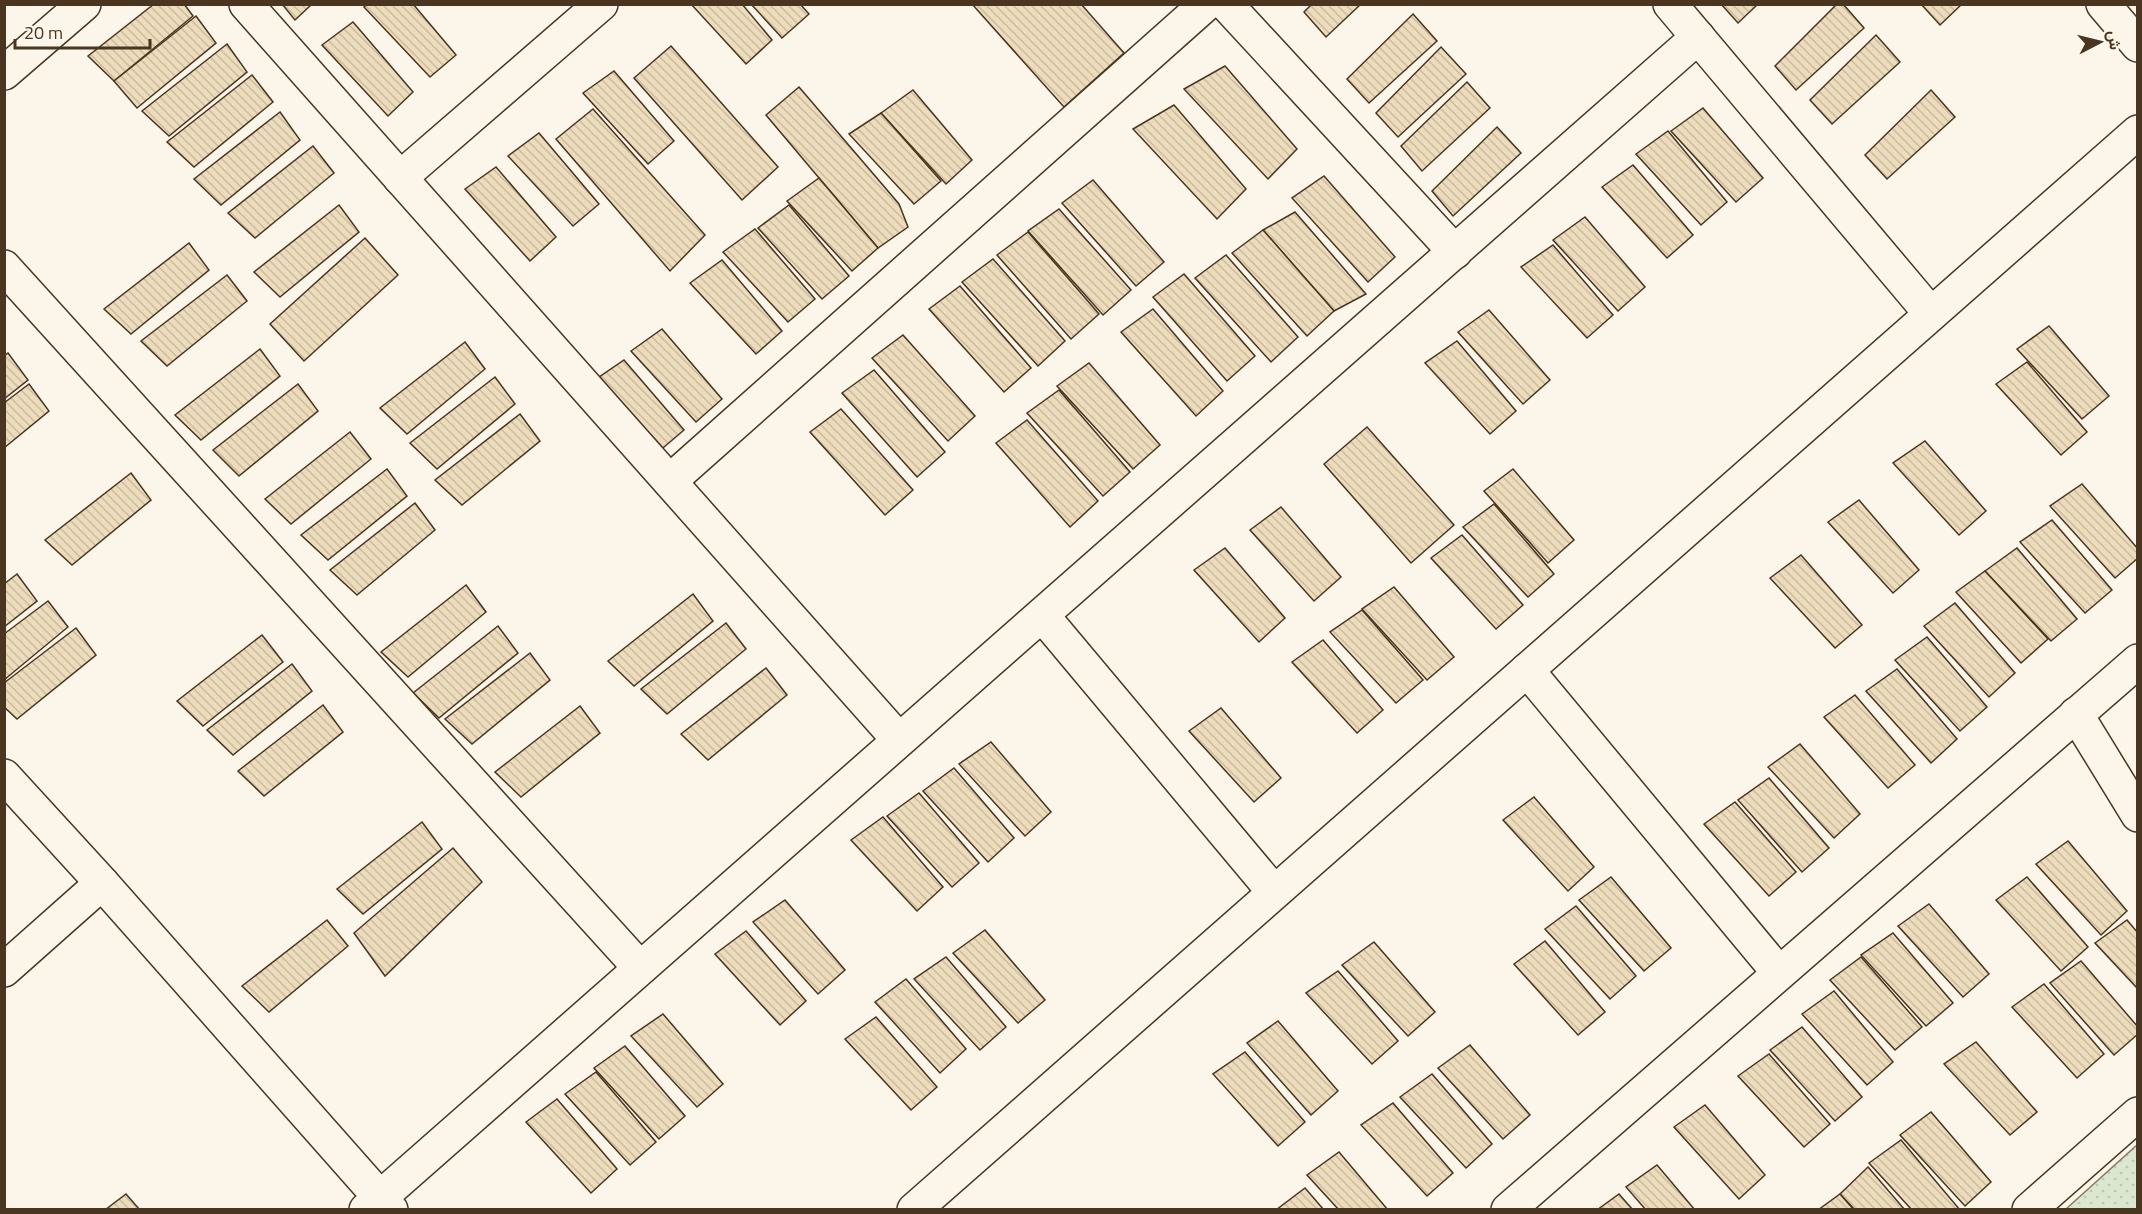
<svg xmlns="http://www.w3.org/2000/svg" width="2142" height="1214" font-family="'Titillium Web',Vazirmatn,sans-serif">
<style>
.green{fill:url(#green-dots);stroke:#887966;stroke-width:1.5}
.building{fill:url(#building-back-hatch);stroke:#4a3520;stroke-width:1.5}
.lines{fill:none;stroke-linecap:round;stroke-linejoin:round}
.street-casing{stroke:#4a3520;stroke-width:36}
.street{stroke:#fbf6e9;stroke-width:33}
</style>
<defs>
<pattern id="green-dots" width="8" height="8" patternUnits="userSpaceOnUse" patternTransform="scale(1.5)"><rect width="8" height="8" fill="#dce7d0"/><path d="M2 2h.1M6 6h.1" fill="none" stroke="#bec7b2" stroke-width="1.8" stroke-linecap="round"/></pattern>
<pattern id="building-back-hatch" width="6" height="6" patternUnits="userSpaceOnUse" patternTransform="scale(1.5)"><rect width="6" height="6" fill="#ecdcbc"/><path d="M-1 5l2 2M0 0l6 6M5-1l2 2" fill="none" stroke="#ccbda1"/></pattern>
</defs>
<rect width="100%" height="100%" fill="#fbf6e9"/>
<path class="green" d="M2137 1145V1209H2066Z"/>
<g class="building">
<path d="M154 4H184L193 16 114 81 88 56Z"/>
<path d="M282 4H312L295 20Z"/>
<path d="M367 4H413L456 55 430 77 364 7Z"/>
<path d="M691 4H742L772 40 746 64Z"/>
<path d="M751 4H800L809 14 782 38Z"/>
<path d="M972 4H1081L1124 53 1064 107Z"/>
<path d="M1312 4H1361L1326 37 1304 12Z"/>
<path d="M1721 4H1758L1738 23Z"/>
<path d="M1837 4H1843L1864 28 1796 90 1775 66Z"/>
<path d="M1921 4H1962L1940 25Z"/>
<path d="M1413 14 1437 41 1369 103 1347 79Z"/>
<path d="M196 16 216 43 137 108 114 81Z"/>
<path d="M353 22 413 92 388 116 322 45Z"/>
<path d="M1876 35 1900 62 1832 124 1810 100Z"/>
<path d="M227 44 247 72 169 136 142 111Z"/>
<path d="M671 46 778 167 742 200 634 78Z"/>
<path d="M1441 47 1466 74 1398 137 1376 113Z"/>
<path d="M1225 66 1297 149 1268 179 1184 89Z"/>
<path d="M614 71 674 141 648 164 583 93Z"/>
<path d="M252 75 273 102 194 167 167 142Z"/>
<path d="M1467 82 1490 108 1422 171 1401 146Z"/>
<path d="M799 87 899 204 908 227 878 248 766 115Z"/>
<path d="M913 90 972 160 946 184 881 113Z"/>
<path d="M1931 90 1955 117 1887 179 1865 155Z"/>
<path d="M1174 105 1246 189 1217 219 1133 129Z"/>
<path d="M1703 108 1763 178 1736 202 1671 131Z"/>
<path d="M593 109 705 235 670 271 556 139Z"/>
<path d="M280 112 300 140 221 205 194 179Z"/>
<path d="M881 113 941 181 914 204 849 134Z"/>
<path d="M1497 127 1521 153 1453 216 1432 191Z"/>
<path d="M1668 131 1727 202 1701 225 1636 154Z"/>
<path d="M539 133 599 204 573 226 508 156Z"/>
<path d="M313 146 334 173 255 238 228 213Z"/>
<path d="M1633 165 1693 235 1667 258 1602 187Z"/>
<path d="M496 167 556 237 530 261 465 189Z"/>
<path d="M1324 176 1395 257 1368 282 1292 198Z"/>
<path d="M819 178 878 248 852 271 787 201Z"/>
<path d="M1093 180 1164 262 1136 286 1062 203Z"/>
<path d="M339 205 359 232 280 297 254 272Z"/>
<path d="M789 205 849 276 822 299 758 228Z"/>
<path d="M1059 209 1131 290 1103 315 1028 231Z"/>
<path d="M1295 212 1366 294 1334 311 1263 230Z"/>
<path d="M1585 217 1645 287 1618 311 1553 240Z"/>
<path d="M755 229 815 299 788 322 723 252Z"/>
<path d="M1263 230 1334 311 1307 336 1232 253Z"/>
<path d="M1028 232 1099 314 1071 339 997 255Z"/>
<path d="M365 238 398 275 304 361 270 324Z"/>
<path d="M189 243 209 270 131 334 104 309Z"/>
<path d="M1553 245 1613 315 1587 338 1521 267Z"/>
<path d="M1226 255 1298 337 1271 362 1195 278Z"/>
<path d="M993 259 1065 341 1038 366 962 282Z"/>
<path d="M722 260 782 331 756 354 690 283Z"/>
<path d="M1184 274 1255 356 1227 381 1153 297Z"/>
<path d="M227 275 247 301 167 366 141 341Z"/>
<path d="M960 286 1031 368 1004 392 929 309Z"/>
<path d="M1153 309 1223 391 1196 416 1121 332Z"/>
<path d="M1489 310 1550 380 1523 404 1458 332Z"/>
<path d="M2049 326 2109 396 2082 419 2017 349Z"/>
<path d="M662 329 722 399 696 422 631 351Z"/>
<path d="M903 335 975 416 948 441 872 358Z"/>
<path d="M1457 341 1516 411 1490 434 1425 363Z"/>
<path d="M465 342 485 369 407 434 380 408Z"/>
<path d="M260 349 280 376 201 440 175 415Z"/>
<path d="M8 353 28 380 4 399V356Z"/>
<path d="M624 360 684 430 657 453 592 382Z"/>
<path d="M2027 362 2087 432 2061 455 1996 384Z"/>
<path d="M1089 363 1160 445 1133 469 1057 386Z"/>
<path d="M874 370 945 452 917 477 842 393Z"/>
<path d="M495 377 515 404 437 469 410 443Z"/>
<path d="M29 384 49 411 4 448V403Z"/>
<path d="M298 384 318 411 239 476 213 450Z"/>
<path d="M1059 390 1130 472 1103 496 1027 413Z"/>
<path d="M841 409 913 490 885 515 810 432Z"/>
<path d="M520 414 540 441 462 505 435 480Z"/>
<path d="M1027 420 1098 501 1070 527 996 443Z"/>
<path d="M1367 427 1454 525 1411 563 1324 464Z"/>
<path d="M350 432 371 459 291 524 265 499Z"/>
<path d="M1925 441 1986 511 1959 535 1893 463Z"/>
<path d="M387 469 407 496 328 560 301 535Z"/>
<path d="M1513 469 1574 540 1548 563 1484 491Z"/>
<path d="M131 473 151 500 72 565 45 540Z"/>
<path d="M2082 484 2138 549V558L2115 578 2050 506Z"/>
<path d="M1859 500 1919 570 1893 593 1828 522Z"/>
<path d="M415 503 435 530 357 595 330 570Z"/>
<path d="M1494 504 1554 574 1528 597 1463 527Z"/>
<path d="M1281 507 1341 577 1314 601 1250 530Z"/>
<path d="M2052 520 2112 590 2085 613 2020 542Z"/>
<path d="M1462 535 1523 605 1496 629 1431 558Z"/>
<path d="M1225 548 1285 618 1259 642 1194 570Z"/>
<path d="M2017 548 2077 619 2051 641 1985 571Z"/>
<path d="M1801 555 1862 625 1835 648 1770 578Z"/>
<path d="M1985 571 2048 639 2021 663 1956 592Z"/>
<path d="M17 574 37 601 4 627V584Z"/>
<path d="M466 585 486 612 408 677 381 652Z"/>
<path d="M1394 587 1454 657 1427 680 1362 609Z"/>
<path d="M693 594 713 621 634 686 608 661Z"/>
<path d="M48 601 68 627 4 680V634Z"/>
<path d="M1955 603 2015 673 1989 697 1924 626Z"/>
<path d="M1362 610 1423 680 1396 703 1330 632Z"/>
<path d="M726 623 746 649 667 714 641 689Z"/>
<path d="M498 626 518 653 439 718 413 693Z"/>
<path d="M76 628 96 655 17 719 4 707V683Z"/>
<path d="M262 635 283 662 203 726 177 701Z"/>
<path d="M1927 637 1987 707 1960 731 1895 660Z"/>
<path d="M1323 640 1383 710 1357 733 1292 662Z"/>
<path d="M530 653 550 680 472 744 445 719Z"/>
<path d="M292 664 312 691 233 755 207 730Z"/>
<path d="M766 668 787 695 708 760 681 734Z"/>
<path d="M1897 669 1957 739 1931 763 1866 691Z"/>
<path d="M1855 695 1915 765 1888 788 1824 717Z"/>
<path d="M323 705 343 732 264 796 238 771Z"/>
<path d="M580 706 600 733 521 797 495 772Z"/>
<path d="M1221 708 1281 778 1254 802 1189 731Z"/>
<path d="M991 742 1051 812 1025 836 959 764Z"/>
<path d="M1800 744 1860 814 1834 838 1768 767Z"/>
<path d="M954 768 1014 838 988 862 923 791Z"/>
<path d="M1769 778 1829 848 1802 872 1738 800Z"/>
<path d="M919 793 979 863 952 887 887 816Z"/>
<path d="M1534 797 1594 867 1568 891 1503 820Z"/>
<path d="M1735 802 1796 872 1769 896 1704 824Z"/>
<path d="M883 817 943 887 917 911 851 840Z"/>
<path d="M422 822 442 849 363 914 337 889Z"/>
<path d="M2068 841 2127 911 2101 935 2036 864Z"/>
<path d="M453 848 482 882 385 976 354 933Z"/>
<path d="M1611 877 1671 948 1644 971 1579 900Z"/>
<path d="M2027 877 2088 947 2061 971 1996 900Z"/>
<path d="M785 900 845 970 818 994 753 922Z"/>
<path d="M1929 904 1989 974 1963 997 1898 926Z"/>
<path d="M1576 906 1636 976 1610 999 1545 929Z"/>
<path d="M327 920 348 946 269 1012 242 986Z"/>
<path d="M2127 920 2138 933V989L2095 943Z"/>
<path d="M985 930 1045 1000 1018 1023 953 953Z"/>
<path d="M746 931 806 1001 780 1025 715 954Z"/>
<path d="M1893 933 1953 1003 1926 1026 1861 955Z"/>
<path d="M1545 941 1605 1012 1578 1035 1514 964Z"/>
<path d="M1374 942 1435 1012 1408 1036 1342 965Z"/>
<path d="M946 957 1006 1027 980 1050 914 979Z"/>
<path d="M1861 957 1922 1027 1895 1050 1830 980Z"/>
<path d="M2081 961 2138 1027V1034L2114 1055 2050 983Z"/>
<path d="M1338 971 1398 1041 1372 1064 1306 993Z"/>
<path d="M906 979 966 1049 940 1073 875 1002Z"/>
<path d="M2044 984 2104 1054 2077 1078 2012 1007Z"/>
<path d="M1834 991 1893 1062 1867 1085 1802 1014Z"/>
<path d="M663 1014 723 1084 697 1107 631 1036Z"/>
<path d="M876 1017 937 1087 911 1110 845 1039Z"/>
<path d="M1278 1021 1338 1091 1311 1115 1247 1043Z"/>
<path d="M1802 1027 1862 1097 1835 1121 1770 1050Z"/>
<path d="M1976 1042 2037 1112 2010 1135 1944 1064Z"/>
<path d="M1470 1045 1530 1115 1503 1139 1438 1068Z"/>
<path d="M625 1046 685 1116 659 1139 594 1068Z"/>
<path d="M1245 1052 1305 1122 1278 1146 1213 1074Z"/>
<path d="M1769 1054 1830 1124 1804 1147 1738 1076Z"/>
<path d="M596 1072 656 1142 630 1165 565 1094Z"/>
<path d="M1432 1074 1492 1144 1466 1168 1400 1097Z"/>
<path d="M557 1099 617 1169 591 1193 526 1122Z"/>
<path d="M1393 1103 1453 1173 1427 1196 1361 1125Z"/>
<path d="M1705 1105 1765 1175 1739 1199 1674 1127Z"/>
<path d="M1931 1112 1991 1182 1965 1206 1900 1135Z"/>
<path d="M1901 1140 1960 1210H1912L1869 1163Z"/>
<path d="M1339 1152 1388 1210H1339L1307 1175Z"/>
<path d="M1657 1165 1695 1210H1646L1626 1187Z"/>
<path d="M1868 1167 1905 1210H1855L1840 1194Z"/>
<path d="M1305 1188 1324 1210H1276Z"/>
<path d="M126 1194 140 1210H105Z"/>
<path d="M1619 1194 1633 1210H1597Z"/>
<path d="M1840 1194 1854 1210H1818Z"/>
</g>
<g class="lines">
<g class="street-casing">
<g id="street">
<path d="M246 4 899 740"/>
<path d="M1226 4 1455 252"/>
<path d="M1670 4 1931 314"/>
<path d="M2103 4 2138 45"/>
<path d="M4 73 84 4"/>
<path d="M400 178 601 4"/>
<path d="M4 267 640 968"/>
<path d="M670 481 1206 4"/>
<path d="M1042 615 1274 892"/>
<path d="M1527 670 1779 973"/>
<path d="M2076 714 2138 815"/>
<path d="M4 776 102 883 391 1210"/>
<path d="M4 970 102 883"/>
<path d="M366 1210 1698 37"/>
<path d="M914 1210 2138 132"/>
<path d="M1508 1210 2138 661"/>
<path d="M2029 1210 2138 1114"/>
</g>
</g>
<use href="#street" class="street"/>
</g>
<rect width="2142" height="1214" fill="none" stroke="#4a3520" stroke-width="12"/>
<g transform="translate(2100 42) rotate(83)" stroke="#fbf6e9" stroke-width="4.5" paint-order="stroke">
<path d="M0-4.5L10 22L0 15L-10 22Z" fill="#4a3520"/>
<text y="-9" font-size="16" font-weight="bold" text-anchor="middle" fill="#4a3520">ش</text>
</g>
<path d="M15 39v9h135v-9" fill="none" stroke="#4a3520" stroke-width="3"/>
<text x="24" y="39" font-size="18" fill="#4a3520" stroke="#fbf6e9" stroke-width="4.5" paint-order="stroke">20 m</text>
</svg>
